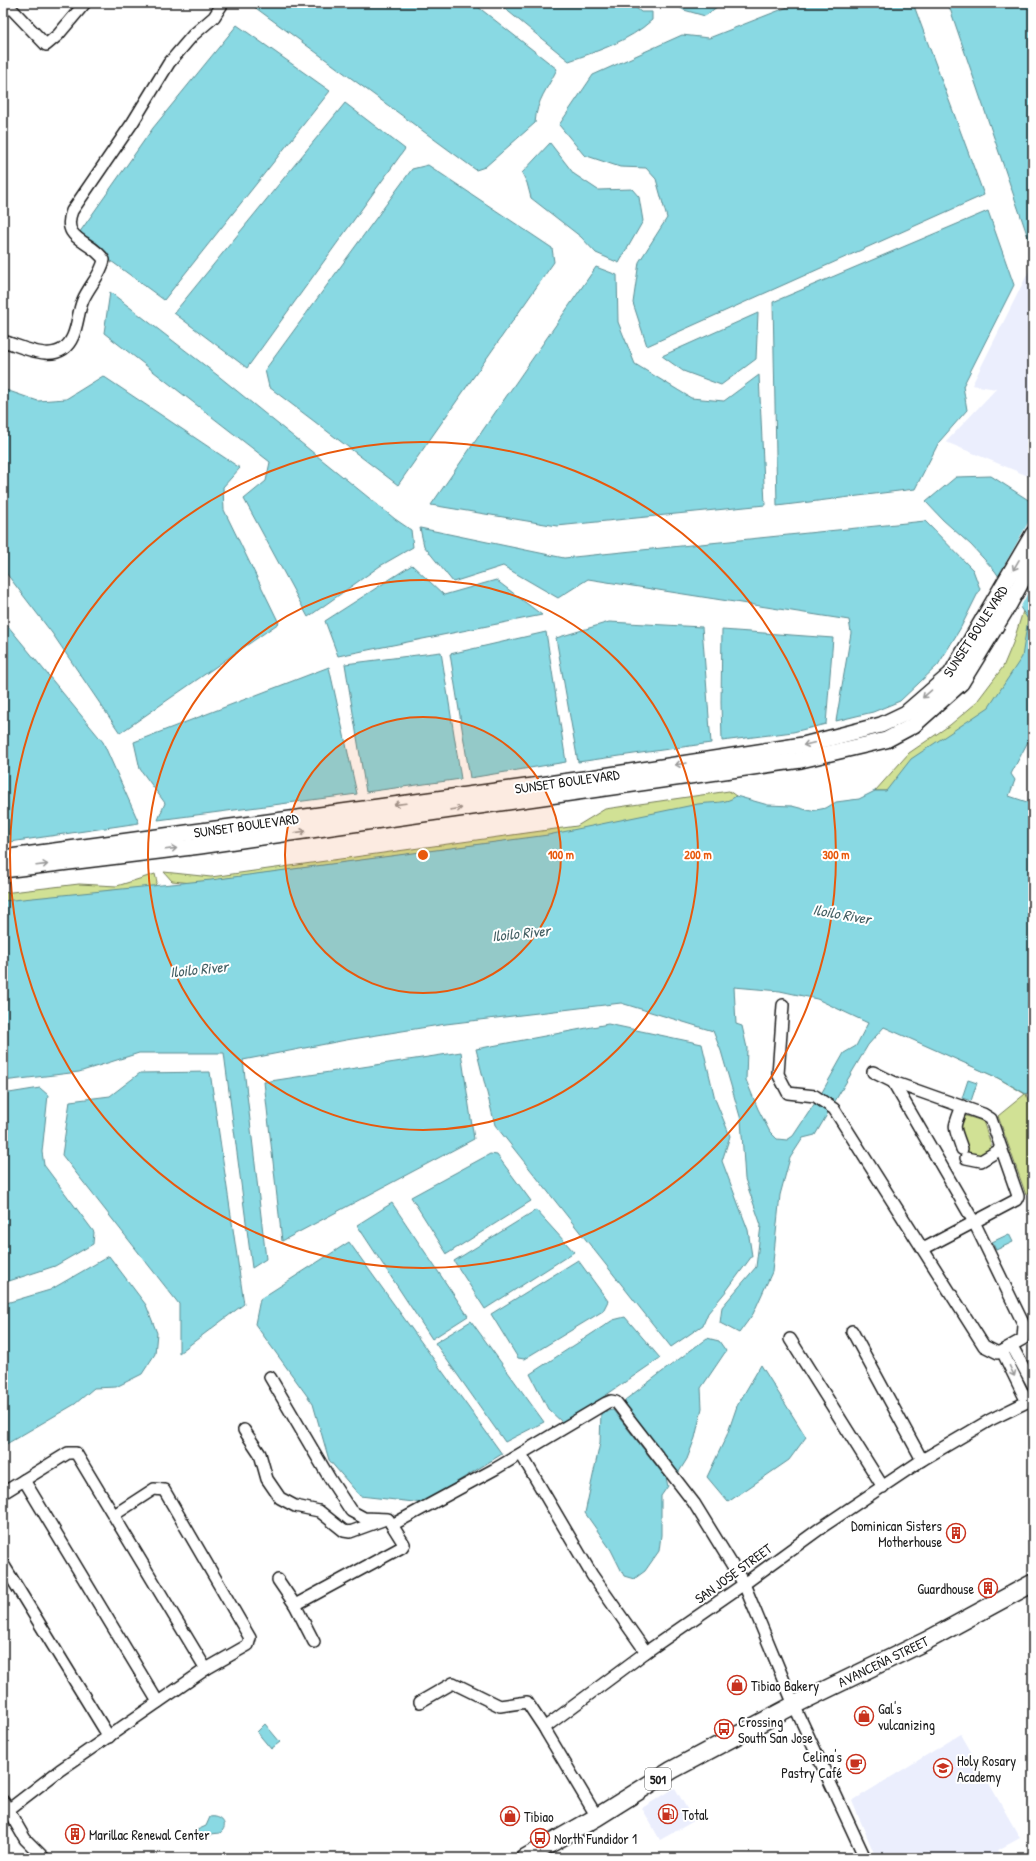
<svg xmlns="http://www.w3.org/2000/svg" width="1036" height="1861" font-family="'Patrick Hand',sans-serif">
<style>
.built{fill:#ebeefd}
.green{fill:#d1e195;stroke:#767e58}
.water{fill:#89d9e3;stroke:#5d8d93;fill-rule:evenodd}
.pier{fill:#fff}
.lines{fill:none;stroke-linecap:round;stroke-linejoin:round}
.street-casing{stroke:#1c1c1c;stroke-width:14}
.secondary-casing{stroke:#1c1c1c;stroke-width:18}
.primary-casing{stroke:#1c1c1c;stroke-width:20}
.street{stroke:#fff;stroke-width:11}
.secondary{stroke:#fff;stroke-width:15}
.primary{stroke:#fff;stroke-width:17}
.oneway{stroke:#999}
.ring{fill:none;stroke:#e8590c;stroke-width:2}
.labels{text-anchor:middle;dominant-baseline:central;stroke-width:4;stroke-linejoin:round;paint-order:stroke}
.shield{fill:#fff;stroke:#606060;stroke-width:1}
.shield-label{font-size:13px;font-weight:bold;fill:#1c1c1c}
.street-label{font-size:14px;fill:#1c1c1c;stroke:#fff}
.poi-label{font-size:14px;fill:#1c1c1c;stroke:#fff;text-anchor:start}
.water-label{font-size:15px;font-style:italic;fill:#425e62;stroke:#fff}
.centre{fill:#e8590c;stroke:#fff;stroke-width:2}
.ring-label{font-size:12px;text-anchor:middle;font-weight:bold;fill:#e8590c;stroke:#fff;stroke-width:4;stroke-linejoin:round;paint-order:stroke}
</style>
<rect width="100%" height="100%" fill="#fff"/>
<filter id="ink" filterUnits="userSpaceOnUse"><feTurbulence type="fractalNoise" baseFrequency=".025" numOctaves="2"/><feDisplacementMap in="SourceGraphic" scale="8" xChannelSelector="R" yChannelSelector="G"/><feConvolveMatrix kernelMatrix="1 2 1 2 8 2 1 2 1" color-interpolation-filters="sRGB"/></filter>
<g filter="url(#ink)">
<g class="built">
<path d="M1033 263V478L946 442 996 389 972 385Z"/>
<path d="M961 1734 1020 1838 998 1850 1002 1858H876L852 1801Z"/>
<path d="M675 1788 694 1821 660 1840 642 1808Z"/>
</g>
<g class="green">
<path d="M1023 611 1028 619 1029 655 992 708 886 791H875L909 753 950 725 975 704 1003 667 1013 643Z"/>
<path d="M729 791 736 796 729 802 727 801 673 819 192 883 172 881 164 872 211 877 577 826 605 809Z"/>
<path d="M155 874 157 882 152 890 3 908V893L79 884 117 886Z"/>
<path d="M885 1026 1033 1089 1026 1094 1033 1113V1172H1031L1033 1178V1192L1026 1195 998 1116 1025 1094 998 1078Z"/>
<path d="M963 1115 983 1121 991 1144V1149L984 1157 969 1155 958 1125Z"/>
</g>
<g class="water">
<path d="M249 3H473L557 69C547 90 537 99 535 123L485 167 476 170Z"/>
<path d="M498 3H630L641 12H652V20C629 41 598 51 569 61Z"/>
<path d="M672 3H722L705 16 684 10Z"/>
<path d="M798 3H913L984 195 647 346 633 303 639 262 667 218 656 179 646 168 620 167 584 155 559 125 593 75 682 35 709 38Z"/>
<path d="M948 3H1033L1032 249Z"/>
<path d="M237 25 330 91 164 300 77 236 153 128Z"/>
<path d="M345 103 405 149 247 368 174 313Z"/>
<path d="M550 143 574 174 598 190 632 189 639 197 643 221 619 263 596 253 581 237 531 198 527 183 522 173Z"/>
<path d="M428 165 552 248 554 262 398 485 269 387 265 370 412 169Z"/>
<path d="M988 211 1014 285 963 386 967 410 939 442 915 489 777 506 773 302Z"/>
<path d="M596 267 617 275 618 322 635 364 691 398 724 401 759 375 765 505 557 526 431 505Z"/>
<path d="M110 292 221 378 395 519 411 530 413 547 380 566 308 617 244 499 266 481 270 462 104 333Z"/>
<path d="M758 313 756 359 721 385 683 371 662 356Z"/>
<path d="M103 376 240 468 223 487 224 510 279 623 120 733 52 633 3 569V392L6 390 38 401 66 399Z"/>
<path d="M991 476 1033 503V732L1011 774 1015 780 1009 796 1033 804V1089L1026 1094 998 1078 884 1027 868 1045 815 1135 803 1138 790 1158 780 1195 772 1272 753 1314 739 1333 720 1323 722 1307 756 1267 761 1225 745 1179 741 1120 721 1051 713 1031 621 1003 446 1024 346 1040 243 1060 266 1259 252 1268 224 1053H139L79 1072 3 1081V901L211 880 548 835 698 804C711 802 727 804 736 796L768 805 792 806 811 811 826 808 836 802 859 799 875 791H886L911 759 989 707 1022 657 1028 619 995 571 971 545 943 520 926 502 956 477ZM734 987 780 991 817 999 868 1023 856 1046 844 1053 821 1094 793 1136 787 1140 777 1139 770 1132 758 1109 746 1080 747 1048 742 1026 736 1024Z"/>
<path d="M925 521 973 570 980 589 960 629 938 665 900 701 873 712 836 721 851 633 849 620 588 579 558 598 503 566 453 582 424 546 420 528 564 558Z"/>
<path d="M412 565 444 595 496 580 542 615 338 656 325 621Z"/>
<path d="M3 620 103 742 139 823 3 843Z"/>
<path d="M609 622 702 627 711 743 578 762 556 638Z"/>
<path d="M722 630 833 638 826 724 793 732 722 741 721 702Z"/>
<path d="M546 632 566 762 470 778 450 654Z"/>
<path d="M441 652 461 779 366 792 345 664Z"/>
<path d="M329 667 357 794 158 820 165 803 140 769 134 742Z"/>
<path d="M608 1024 702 1044 715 1099 730 1136 722 1161 748 1230 752 1256 727 1290 708 1313 703 1325 671 1347 495 1125 476 1049Z"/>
<path d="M461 1052 474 1139 282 1241 264 1082Z"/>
<path d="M210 1072 244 1304 179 1353V1304L62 1155 70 1101 110 1096 140 1073Z"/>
<path d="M968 1080 977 1083 971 1101 962 1098Z"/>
<path d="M40 1088 48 1095 42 1152 44 1165 94 1232 93 1244 55 1266 3 1283V1094Z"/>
<path d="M490 1154 497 1155 531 1201 447 1254 411 1197Z"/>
<path d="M392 1203 468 1316 432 1339 357 1225Z"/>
<path d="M536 1210 574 1252 485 1309 454 1261Z"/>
<path d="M1009 1234 1013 1242 996 1250 992 1242Z"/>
<path d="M349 1242 502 1454 423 1503 360 1496 329 1460 313 1404 255 1324 260 1299Z"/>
<path d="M109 1256 146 1305 157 1333 155 1354 142 1374 116 1387 94 1388 75 1404 3 1446V1304L50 1290Z"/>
<path d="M578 1260 608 1301 603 1311 524 1359 518 1358 491 1314Z"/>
<path d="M625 1317 660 1358 564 1424 548 1409 530 1374 613 1320Z"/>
<path d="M471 1321 544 1422 505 1442 435 1343Z"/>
<path d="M707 1338 719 1341 726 1351 701 1388 702 1408 695 1438 687 1459 677 1475 626 1409 625 1400Z"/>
<path d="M761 1365 806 1437 789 1460 728 1502 707 1477 727 1435 737 1406Z"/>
<path d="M613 1410 666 1478 668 1486 661 1496V1535L659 1551 645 1571 634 1579 624 1576 611 1550 585 1513 600 1443 601 1412Z"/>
<path d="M265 1724 280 1742 271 1749 257 1732Z"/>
<path d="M210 1817C221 1815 230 1825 220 1833L211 1834 205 1840 201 1839 197 1836V1830L206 1826Z"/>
</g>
<path class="pier" d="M1033 514V583L1020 608 1016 606 997 578Z"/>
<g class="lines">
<g class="street-casing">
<g id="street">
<path d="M6 3 46 45 58 35 85 3"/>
<path d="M3 341C26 348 60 367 73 336 78 324 78 312 83 300 89 286 101 275 104 260 92 240 60 241 72 211L133 122 169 63 193 35 214 17 223 3"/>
<path d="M783 1005 778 1074 788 1093 815 1096 834 1109 984 1346 998 1353 1023 1339 1024 1325 974 1222 893 1082"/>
<path d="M873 1072 893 1082 983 1114 991 1119 1018 1196 1016 1200 923 1249"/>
<path d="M962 1149C954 1124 952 1132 962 1106"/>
<path d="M966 1158 981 1161 1001 1149"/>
<path d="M852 1331 922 1460"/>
<path d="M790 1339 883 1487"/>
<path d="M1012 1346 1033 1385"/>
<path d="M1002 1351 1027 1402"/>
<path d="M270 1377 330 1479 351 1511 364 1518 388 1519 392 1525 495 1469 606 1403 611 1401 616 1402 694 1503 744 1584 794 1705 865 1858"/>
<path d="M244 1430 260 1454 267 1479 280 1498 295 1506 319 1511 344 1531 350 1532 383 1520"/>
<path d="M521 1454 592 1575 646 1652"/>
<path d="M24 1480 158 1702"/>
<path d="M3 1493 68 1453H76L206 1669"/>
<path d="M3 1564 109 1737"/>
<path d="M278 1580 295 1605 314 1642"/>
<path d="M295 1605 402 1547 404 1544 392 1525"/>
<path d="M420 1702 453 1683 500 1706 527 1702 545 1729"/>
<path d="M3 1801 25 1839 44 1858"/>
<path d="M3 1814 60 1770 206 1669 248 1645 250 1638 164 1490 154 1489 114 1515"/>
<path d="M597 1817 547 1733 545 1729 548 1725 646 1652 744 1584 822 1527 922 1460 990 1420 1033 1399"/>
</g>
</g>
<g class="secondary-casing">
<g id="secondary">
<path d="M3 858 584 779 803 745 881 725 906 713 951 674 1033 534"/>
<path d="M3 870 200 846 801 760 886 740 914 725 961 683 1010 603 1033 561"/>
</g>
</g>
<g class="primary-casing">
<path id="primary" d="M525 1858 597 1817 672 1770 794 1705 926 1641 1033 1583"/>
</g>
<use href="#street" class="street"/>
<use href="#secondary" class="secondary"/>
<use href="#primary" class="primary"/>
</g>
<defs><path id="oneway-shaft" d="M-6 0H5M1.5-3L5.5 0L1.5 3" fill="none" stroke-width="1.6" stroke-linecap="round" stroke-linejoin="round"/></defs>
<g class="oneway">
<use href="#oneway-shaft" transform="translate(1016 565) rotate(120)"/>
<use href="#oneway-shaft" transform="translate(927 694) rotate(139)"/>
<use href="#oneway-shaft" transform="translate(809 744) rotate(166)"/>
<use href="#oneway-shaft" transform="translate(681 764) rotate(171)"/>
<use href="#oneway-shaft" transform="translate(400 804) rotate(173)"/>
<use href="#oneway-shaft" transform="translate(456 809) rotate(-8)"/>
<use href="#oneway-shaft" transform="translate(300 832) rotate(-8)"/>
<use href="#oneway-shaft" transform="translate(171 849) rotate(-7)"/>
<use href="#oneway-shaft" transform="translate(42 865) rotate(-7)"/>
<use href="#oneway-shaft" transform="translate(1012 1371) rotate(64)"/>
</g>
</g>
<circle cx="423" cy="855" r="138" fill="#e8590c" fill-opacity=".12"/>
<g class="ring">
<circle cx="423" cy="855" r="138"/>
<circle cx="423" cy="855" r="275"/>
<circle cx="423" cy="855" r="413"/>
</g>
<defs>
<g id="building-ring" transform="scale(1)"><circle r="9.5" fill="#fff" stroke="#c8321e" stroke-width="1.5"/><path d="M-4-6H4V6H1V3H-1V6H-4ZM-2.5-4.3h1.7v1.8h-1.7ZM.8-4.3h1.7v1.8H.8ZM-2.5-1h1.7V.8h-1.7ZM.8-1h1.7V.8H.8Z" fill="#c8321e"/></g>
<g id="shop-ring" transform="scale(1)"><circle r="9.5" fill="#fff" stroke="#c8321e" stroke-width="1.5"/><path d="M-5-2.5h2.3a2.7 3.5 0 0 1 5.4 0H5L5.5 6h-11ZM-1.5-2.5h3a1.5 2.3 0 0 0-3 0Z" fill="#c8321e"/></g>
<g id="bus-ring" transform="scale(1)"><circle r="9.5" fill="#fff" stroke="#c8321e" stroke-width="1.5"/><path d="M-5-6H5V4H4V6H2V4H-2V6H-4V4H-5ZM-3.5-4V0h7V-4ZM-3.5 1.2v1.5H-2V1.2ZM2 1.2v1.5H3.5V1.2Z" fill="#c8321e"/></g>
<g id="cafe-ring" transform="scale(1)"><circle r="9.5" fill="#fff" stroke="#c8321e" stroke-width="1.5"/><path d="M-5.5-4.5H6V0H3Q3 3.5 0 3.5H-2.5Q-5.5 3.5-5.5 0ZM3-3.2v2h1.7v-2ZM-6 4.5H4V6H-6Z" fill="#c8321e"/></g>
<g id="school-ring" transform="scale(1)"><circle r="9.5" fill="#fff" stroke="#c8321e" stroke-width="1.5"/><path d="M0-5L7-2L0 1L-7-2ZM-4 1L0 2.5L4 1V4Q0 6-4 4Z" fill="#c8321e"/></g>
<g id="fuel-ring" transform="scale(1)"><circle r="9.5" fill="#fff" stroke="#c8321e" stroke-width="1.5"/><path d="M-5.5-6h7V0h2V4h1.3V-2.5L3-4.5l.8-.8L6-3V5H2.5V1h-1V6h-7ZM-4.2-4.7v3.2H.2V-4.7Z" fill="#c8321e"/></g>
</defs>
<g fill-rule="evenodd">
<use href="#building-ring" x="956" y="1533"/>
<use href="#building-ring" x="988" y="1588"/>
<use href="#shop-ring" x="737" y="1685"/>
<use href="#shop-ring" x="864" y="1716"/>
<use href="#bus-ring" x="724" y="1729"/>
<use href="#cafe-ring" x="856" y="1764"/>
<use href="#school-ring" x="943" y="1768"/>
<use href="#fuel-ring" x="668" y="1814"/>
<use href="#shop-ring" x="510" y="1816"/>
<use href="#building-ring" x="75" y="1834"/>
<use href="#bus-ring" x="540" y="1838"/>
</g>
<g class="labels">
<rect class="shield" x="645" y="1768" width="26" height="22" rx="3"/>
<g class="shield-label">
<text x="658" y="1779">501</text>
</g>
<g class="street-label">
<text transform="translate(975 631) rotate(-57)">SUNSET BOULEVARD</text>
<text transform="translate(567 781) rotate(-8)">SUNSET BOULEVARD</text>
<text transform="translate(246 825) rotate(-8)">SUNSET BOULEVARD</text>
<text transform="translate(733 1573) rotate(-36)">SAN JOSE STREET</text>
<text transform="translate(883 1661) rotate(-26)">AVANCEÑA STREET</text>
</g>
<g class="poi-label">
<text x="942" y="1525" text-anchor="end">Dominican Sisters<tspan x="942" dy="16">Motherhouse</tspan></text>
<text x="974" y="1588" text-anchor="end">Guardhouse</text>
<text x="751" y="1685">Tibiao Bakery</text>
<text x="878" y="1708">Gal's<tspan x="878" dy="16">vulcanizing</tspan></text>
<text x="738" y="1721">Crossing<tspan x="738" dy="16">South San Jose</tspan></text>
<text x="842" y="1756" text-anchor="end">Celina's<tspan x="842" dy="16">Pastry Café</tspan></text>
<text x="957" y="1760">Holy Rosary<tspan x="957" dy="16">Academy</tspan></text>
<text x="682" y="1814">Total</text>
<text x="524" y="1816">Tibiao</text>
<text x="89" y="1834">Marillac Renewal Center</text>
<text x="554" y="1838">North Fundidor 1</text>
</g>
<g class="water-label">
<text transform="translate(842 914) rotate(10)">Iloilo River</text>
<text transform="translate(521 933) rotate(-6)">Iloilo River</text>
<text transform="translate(199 969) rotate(-6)">Iloilo River</text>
</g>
</g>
<circle cx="423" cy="855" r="6" class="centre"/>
<g class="ring-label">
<text x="561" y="859">100 m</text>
<text x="698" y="859">200 m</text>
<text x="836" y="859">300 m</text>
</g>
<rect width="1036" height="1861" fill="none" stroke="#fff" stroke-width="16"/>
<rect x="8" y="8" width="1020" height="1845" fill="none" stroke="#1c1c1c" stroke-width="1.5" filter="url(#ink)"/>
</svg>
